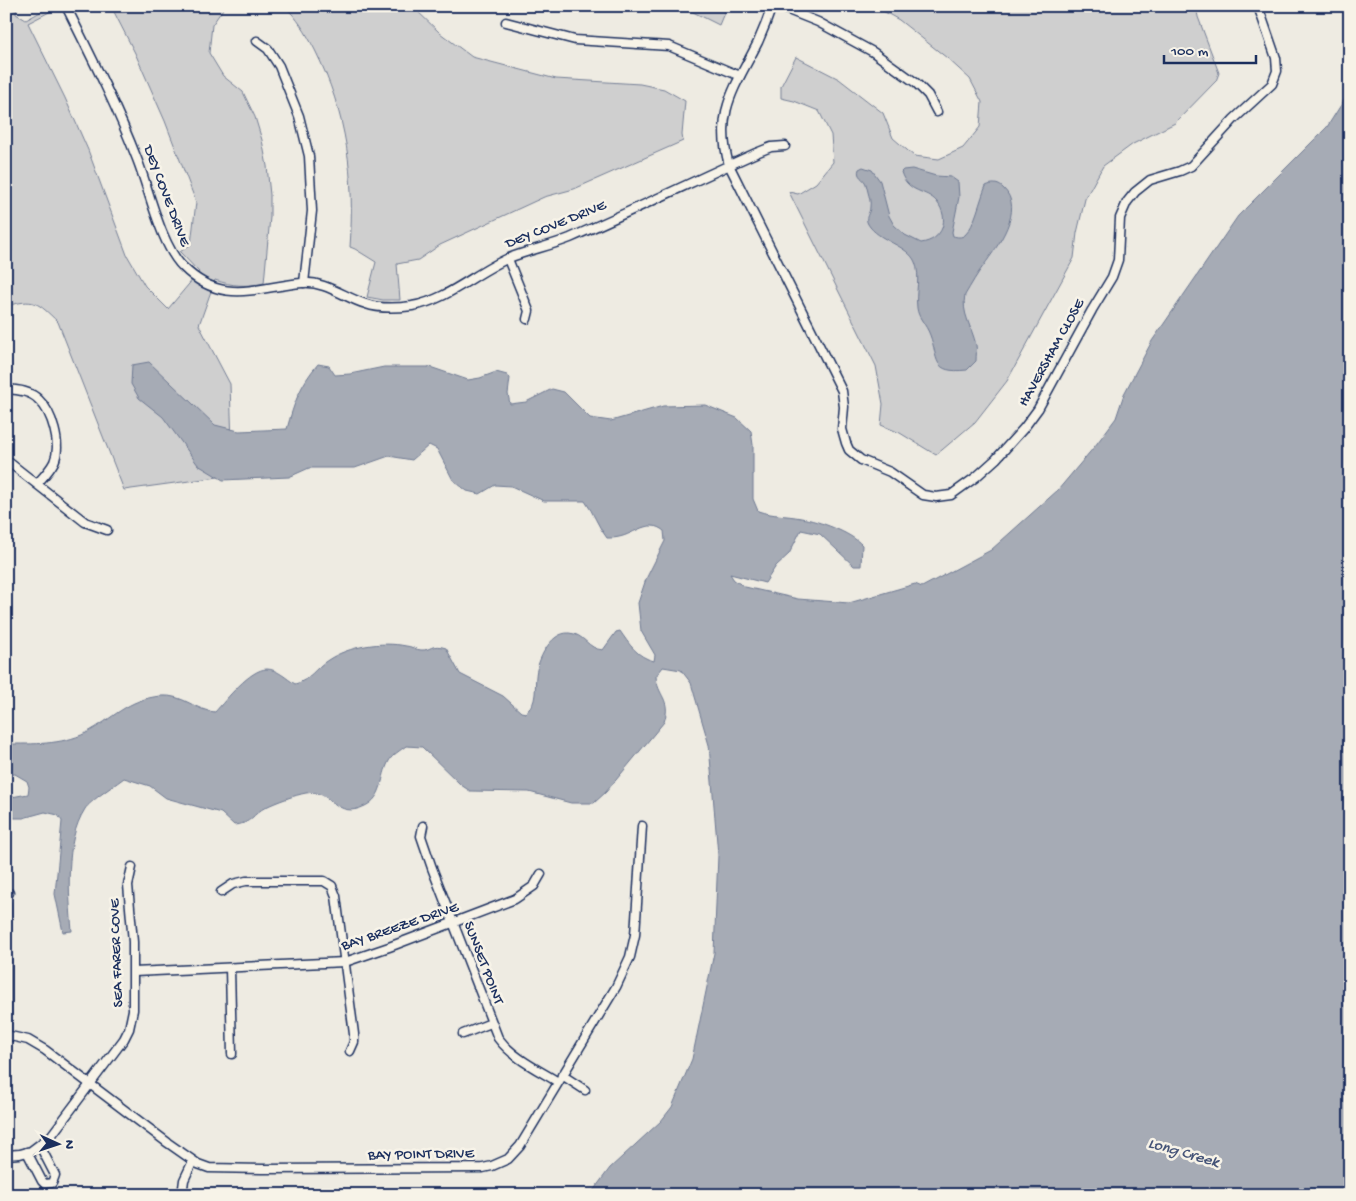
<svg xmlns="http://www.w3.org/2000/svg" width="1356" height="1201" font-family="'Gochi Hand',sans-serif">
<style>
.green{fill:#cfcfcf;stroke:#757f96}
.water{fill:#a6abb5;stroke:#6e7992}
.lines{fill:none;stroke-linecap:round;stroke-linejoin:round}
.street-casing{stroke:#1b2f5e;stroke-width:11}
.street{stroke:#f7f3e8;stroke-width:8}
.labels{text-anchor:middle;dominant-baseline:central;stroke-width:5;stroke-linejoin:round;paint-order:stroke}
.street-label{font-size:15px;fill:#1b2f5e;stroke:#f7f3e8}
.water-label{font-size:16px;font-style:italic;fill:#455478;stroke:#f7f3e8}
</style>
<rect width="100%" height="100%" fill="#eeebe2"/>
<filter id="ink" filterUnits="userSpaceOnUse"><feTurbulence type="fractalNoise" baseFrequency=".02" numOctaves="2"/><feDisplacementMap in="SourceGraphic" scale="10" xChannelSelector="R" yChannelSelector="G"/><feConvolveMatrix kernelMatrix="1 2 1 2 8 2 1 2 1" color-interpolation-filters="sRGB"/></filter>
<g filter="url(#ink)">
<g class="green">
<path d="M6 6H17L16 14 26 20 51 6H57V8L28 23 65 98 88 150 127 255 145 286 168 309 199 272 180 252 191 244 196 202 165 121 135 53 111 6H225L212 25 209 53 223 76 243 92 255 117 262 140 267 166 270 195V217L264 283C246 287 232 286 215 280L199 325 230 384 233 475 124 490 58 322C37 302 35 298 6 306V261L10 258 12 250 6 247Z"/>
<path d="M284 6H412L440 33 472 57 556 79 640 84 664 89 685 101 682 135 683 141 574 189 544 197 440 245 418 260 397 264 400 300H383L367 297 376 262 355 249 350 247C355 177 347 114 315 50 306 33 298 18 284 6Z"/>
<path d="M670 6H727L719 25 691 11Z"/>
<path d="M874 6H1196L1198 17 1219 73 1216 81 1175 123 1133 144 1103 166 1085 199 1077 233 1074 258 1007 381 975 422 936 455 900 433 881 425 883 404 876 366 789 192 798 194 816 183 833 162 831 135 819 111 794 101 781 98V86L796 57 839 79 883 113 893 138 914 156 939 159 963 148 980 127 982 102 970 79 947 58 899 20Z"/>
</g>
<g class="water">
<path d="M1350 84V1195H590L610 1168 661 1121 672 1107 692 1059 714 953 718 855 709 745 691 683 681 670 663 667 656 676C657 696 672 699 664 722L606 792 594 803H571L529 792 470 791 461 785 422 747 406 746C401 750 392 755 389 761 380 777 384 797 365 806 335 821 332 788 306 793 295 795 276 802 266 807 252 814 252 824 234 825L221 813 166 798 150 786 124 778C115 785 90 801 85 809 64 842 69 894 72 931L63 932 55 894 62 821 58 815 45 812 23 818H6V798L28 794 29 787 27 781 15 774 6 775V744C33 744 61 745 86 733 113 719 127 699 161 696 183 694 196 711 215 712 226 700 250 669 267 669 277 669 287 679 295 684 309 681 316 667 328 660 349 646 382 641 406 646 411 646 416 650 421 650 431 651 431 643 446 648L460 674 503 696 521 712 526 713C529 709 533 705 534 700 536 692 535 684 536 676 537 661 550 632 569 633 585 634 587 649 603 650L616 632 620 631C629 644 637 657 654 661L655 655 641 631 638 603 646 579 665 541 664 531C648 518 635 534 619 537 615 538 611 538 607 538 598 527 594 513 585 501H544L511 486 495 485 480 494 467 491 453 480 437 449 429 445 412 460 389 456 355 468H309L289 477 223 480 198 465 163 417 139 398 131 384 132 365 149 362 215 425 239 431 287 429C294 403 300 385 318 364L329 366 335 375 350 374 384 367H430L468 380 480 378 496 372 507 375 510 378 508 394 510 404 526 402 552 389 564 392 590 418 611 421 663 406 705 405 737 418 751 431 753 445V499L758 511C773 516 786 515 801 518 819 521 850 532 862 545L861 566H854L820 534 801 530 789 554 776 566 765 583 730 574 734 580 745 587 798 599 849 603 915 584 922 587 991 550 1058 490 1095 446 1116 418 1124 394 1152 341 1238 216 1327 127 1346 97Z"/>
<path d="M863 167 872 170 880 181 889 216 894 225 905 235 921 243C943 240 950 219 937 202 926 189 908 194 901 172L903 170 912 169 936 176 951 177 958 182 959 197 952 232 953 236C957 237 961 238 965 235 975 226 980 199 986 186 992 183 998 183 1003 188 1026 209 997 247 984 265 977 274 971 285 965 295 961 313 972 327 976 345 977 350 976 355 976 361L967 370C931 374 939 359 930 335 926 324 918 318 917 308 915 292 921 277 915 262 908 245 878 241 868 224 864 217 870 214 870 207 871 202 869 196 868 192 867 189 867 187 866 184 864 178 856 177 859 169Z"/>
</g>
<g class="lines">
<g class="street-casing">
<g id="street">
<path d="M66 6C91 56 117 107 137 159 149 189 161 246 183 267 222 306 256 287 302 283 326 281 345 298 366 304 380 309 397 308 412 306 448 300 476 272 509 258 529 250 550 246 570 238 632 211 694 181 756 153L771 147 785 146"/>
<path d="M772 6C768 18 763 31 758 42 735 88 714 111 729 165L842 391 844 407 842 429 846 443 849 450 861 460 890 472 923 495 936 497 951 495 976 477 996 459 1024 428 1038 409 1092 310 1112 277 1118 260 1120 218 1127 202 1135 192 1150 180 1180 171 1191 166 1234 119 1272 84 1277 71 1276 58 1258 6"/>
<path d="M778 6 818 22 873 52 916 83 928 95 937 112"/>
<path d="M506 22 575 40 669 46 740 76"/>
<path d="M257 41 268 49 279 66 299 116 309 156 312 211 304 283"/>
<path d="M508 259 529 311 527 319"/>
<path d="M6 389C18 390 31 391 39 400 52 412 62 445 54 462 50 470 43 477 37 484"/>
<path d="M6 460 85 522 107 530"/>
<path d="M423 826 421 836 432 868 498 1038C513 1058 537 1069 558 1082"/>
<path d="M221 892 233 884 246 881H324L332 886 336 896 354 1034V1042L350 1051"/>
<path d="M6 895 9 893"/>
<path d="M6 903V1035"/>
<path d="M230 968 232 1054"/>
<path d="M134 972 345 962 389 947 515 899 534 886 541 874"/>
<path d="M463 1034 491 1023"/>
<path d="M6 1035 28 1040 45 1050 168 1143 198 1164 209 1168 262 1169 483 1168 492 1166 508 1159 520 1146 616 987 630 957 635 935 642 826"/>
<path d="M562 1075 585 1090"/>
<path d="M27 1152 42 1181 45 1184 52 1183 55 1175 40 1146"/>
<path d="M6 1155 20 1154 31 1151 51 1136 124 1039 129 1029 133 1010V942L128 885 132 867"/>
<path d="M182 1195 184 1180 193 1161"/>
</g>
</g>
<use href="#street" class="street"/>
</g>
</g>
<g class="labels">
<g class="street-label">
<text transform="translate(166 196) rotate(69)">DEY COVE DRIVE</text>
<text transform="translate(556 225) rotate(-22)">DEY COVE DRIVE</text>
<text transform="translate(1052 353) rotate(-61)">HAVERSHAM CLOSE</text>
<text transform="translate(400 927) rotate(-19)">BAY BREEZE DRIVE</text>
<text transform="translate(117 953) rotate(-92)">SEA FARER COVE</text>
<text transform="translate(483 963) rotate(69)">SUNSET POINT</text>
<text transform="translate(421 1155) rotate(-1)">BAY POINT DRIVE</text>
</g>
<g class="water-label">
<text transform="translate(1183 1154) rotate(16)">Long Creek</text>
</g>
</g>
<rect width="1356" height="1201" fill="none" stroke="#f7f3e8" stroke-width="25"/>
<rect x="12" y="12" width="1331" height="1176" fill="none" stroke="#1b2f5e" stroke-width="2" filter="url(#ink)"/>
<g transform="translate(58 1144) rotate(93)" stroke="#f7f3e8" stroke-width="4" paint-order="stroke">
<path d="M0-4L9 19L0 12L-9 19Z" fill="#1b2f5e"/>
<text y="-8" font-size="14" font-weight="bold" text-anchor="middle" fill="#1b2f5e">N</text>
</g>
<path d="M1164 55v8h92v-8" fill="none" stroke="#1b2f5e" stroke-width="2.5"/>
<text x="1171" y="55" font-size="15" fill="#1b2f5e" stroke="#f7f3e8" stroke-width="4" paint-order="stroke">100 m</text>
</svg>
